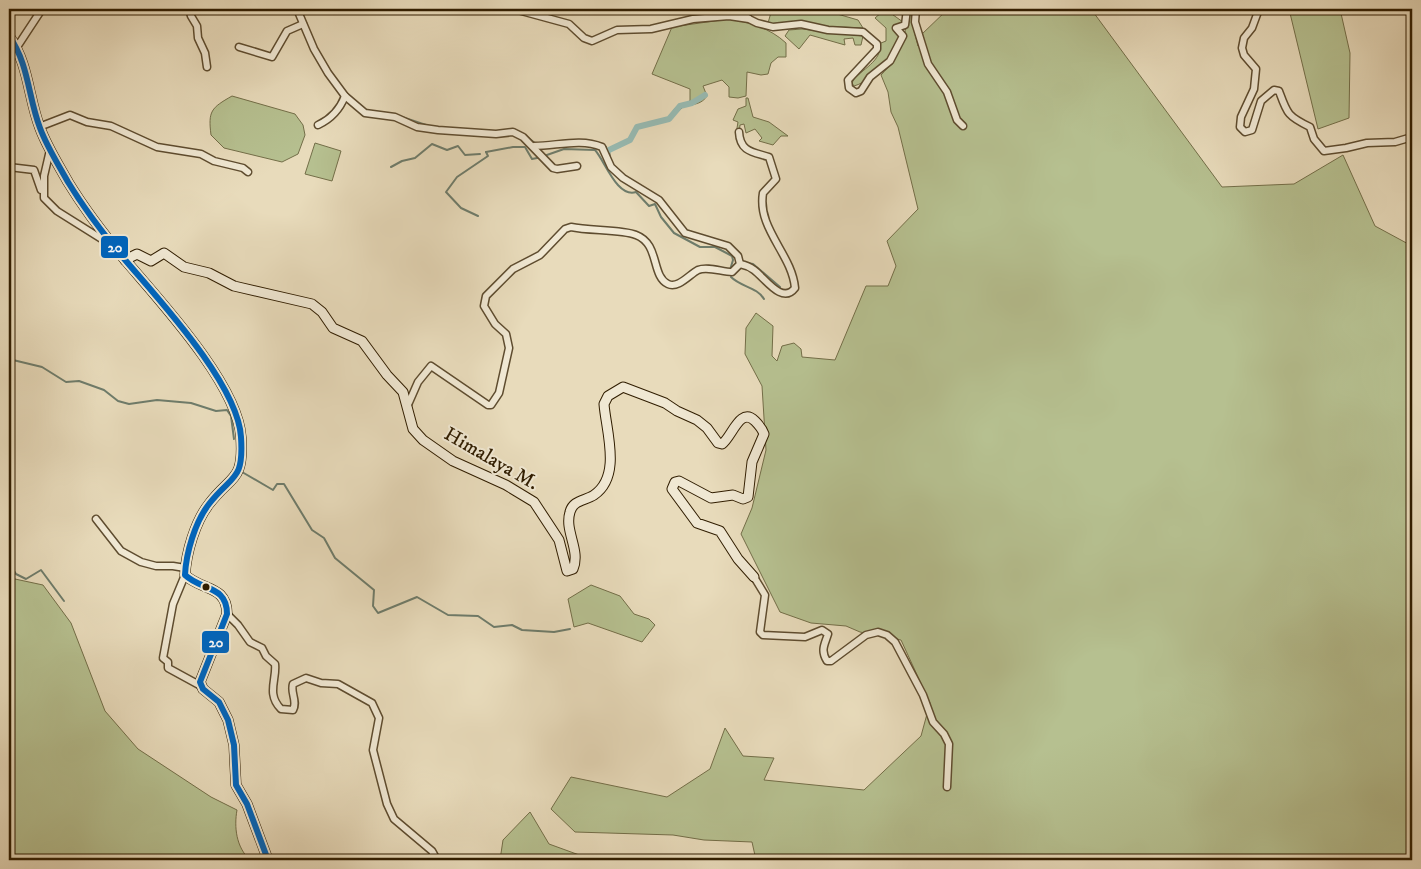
<svg xmlns="http://www.w3.org/2000/svg" width="1421" height="869" font-family="'IM FELL DW Pica',serif">
<style>
.green{fill:#b6c090;stroke:#736e48}
.lines{fill:none;stroke-linecap:round;stroke-linejoin:round}
.stream{stroke:#6e7c6b;stroke-width:2}
.canal{stroke:#97bbb3;stroke-width:6}
.street-casing{stroke:#5e4c2f;stroke-width:9}
.secondary-casing{stroke:#301d00;stroke-width:11}
.street{stroke:#f0e8d3;stroke-width:6}
.secondary{stroke:#f0e8d3;stroke-width:9}
.bus-1-casing{stroke:#f0e8d3;stroke-width:10}
.bus-1{stroke:#0065bd;stroke-width:6}
.bus-dot{fill:#301d00;stroke:#f0e8d3;stroke-width:2}
.labels{text-anchor:middle;dominant-baseline:central;stroke-width:4;stroke-linejoin:round;paint-order:stroke}
.street-label{font-size:20px;fill:#301d00;stroke:#f0e8d3}
.line-badge{stroke:#f0e8d3;stroke-width:2}
.badge-label{font-size:14px;text-anchor:middle;font-weight:bold;fill:#fff}
</style>
<rect width="100%" height="100%" fill="#e8dbbb"/>
<filter id="stains"><feTurbulence type="fractalNoise" baseFrequency=".004" numOctaves="4"/><feColorMatrix values="0 0 0 0 .2 0 0 0 0 .09 0 0 0 0 .02 0 0 0 .5 -.17"/></filter>
<radialGradient id="worn" r=".72"><stop offset=".6" stop-color="#630" stop-opacity="0"/><stop offset="1" stop-color="#630" stop-opacity=".3"/></radialGradient>
<g class="green">
<path d="M772 9H828L827 11 858 20 863 28 773 24 768 23Z"/>
<path d="M948 9H1091L1222 187 1294 184 1343 155 1375 226 1412 246V860H756L752 842 704 840 673 835 575 832 551 809 571 777 667 797 710 769 725 728 743 756 774 758 764 780 864 790 921 736 930 703 901 640 860 632 846 626 811 623 780 612 741 534 752 508 766 450 762 386 745 354 746 328 756 313 773 326 772 356 777 361 782 346 794 343 801 349 802 357 835 360 866 286H888L896 266 887 241 918 209 898 127 891 112 888 92 881 75C901 55 904 39 909 12L912 11 913 26 918 46 921 35Z"/>
<path d="M1289 9H1340L1350 53 1349 118 1318 129Z"/>
<path d="M882 12H889L903 22C905 45 876 80 854 86L852 83 854 79C864 68 886 58 878 41L881 43 886 41V28L875 18Z"/>
<path d="M728 19C749 22 770 28 786 43V57H778L771 63 768 74 761 75 747 72 746 96 738 98 729 97V87L722 80 703 86 707 96C702 104 693 105 685 105L671 119 670 115 676 107 690 101V89L652 74 672 27Z"/>
<path d="M802 29 863 36 861 45H855L853 38 844 39 845 45 810 35 799 49 785 36 789 30Z"/>
<path d="M232 96 295 114 303 125 305 135 298 154 282 162 224 148 211 135C208 111 211 108 232 96Z"/>
<path d="M746 98H748L753 117 769 122 788 136H781L773 145 759 141 762 138 755 129 746 133 744 124 740 125 739 133 736 134 738 122 733 120 738 109 746 106Z"/>
<path d="M315 143 341 151 332 181 305 174Z"/>
<path d="M9 571 15 579 43 585 71 623 105 711 138 749 211 797 237 810C234 827 236 847 250 860H9Z"/>
<path d="M591 585 620 596 634 614 649 619 655 625 642 642 588 623 574 627 568 599Z"/>
<path d="M530 812 549 844 593 860H500L503 840Z"/>
</g>
<g class="lines">
<g class="stream">
<path d="M393 114 426 125"/>
<path d="M450 128 463 129"/>
<path d="M526 136 536 144"/>
<path d="M592 141 606 147"/>
<path d="M609 150 610 158"/>
<path d="M486 152 513 147H525L532 159 542 157"/>
<path d="M544 156 564 149 595 150C605 161 617 198 636 192L649 206 655 204 661 217 674 233 700 247H715L732 256 733 260 730 270"/>
<path d="M391 167 402 161 415 158 432 144 447 150 458 146 465 155 480 154"/>
<path d="M478 216 461 208 446 192 457 177 488 156 486 152"/>
<path d="M586 232 616 234"/>
<path d="M742 262 753 264 780 287"/>
<path d="M731 277C741 287 757 287 764 299"/>
<path d="M9 365 13 360 42 367 66 382 79 381 104 390 118 401 129 404 157 400 191 403 216 411 227 410 231 416 234 439"/>
<path d="M242 469V472L273 490 277 484H284L312 530 324 538 335 558 374 590 373 606 378 613 417 597 448 615 478 616 494 627 512 625 522 630 554 632 570 629"/>
<path d="M9 563 16 574 26 579 41 570 64 601"/>
</g>
<path class="canal" d="M609 150 630 140 637 127 669 119 680 106 692 103 705 95"/>
<g class="street-casing">
<g id="street">
<path d="M189 9 191 16 197 26 198 38 205 53 207 67"/>
<path d="M297 9 314 49 328 73 345 96 365 113 395 117 417 127 438 130 496 134 513 132 523 137 553 168 557 169 577 166"/>
<path d="M514 9 569 24 584 38 592 41 617 30 651 29 693 19 729 16 749 19 757 23 773 27 801 24 828 30 863 32 877 44V49L848 80 849 88 856 93 861 91 870 77 890 61 903 36 896 28 905 25 907 9"/>
<path d="M727 9 748 18"/>
<path d="M916 9 915 22 928 64 947 92 957 120 963 126"/>
<path d="M1259 9 1252 28 1244 38 1242 48 1244 55 1256 69 1254 89 1241 117 1240 127 1245 132 1252 130 1261 101 1274 90 1279 91C1287 113 1287 116 1310 127L1314 139 1324 151 1346 148 1367 143 1395 142 1412 137"/>
<path d="M17 47 42 9"/>
<path d="M239 47 272 57 287 31 303 24"/>
<path d="M318 125C331 119 340 109 345 96"/>
<path d="M39 127 70 115 87 122 111 126 157 147 201 154 214 161 243 168 248 172"/>
<path d="M739 132C740 152 753 152 769 157L776 179 763 193C757 229 792 254 795 288 782 305 765 278 754 270 750 267 745 265 740 264"/>
<path d="M50 150 44 176V198L57 211 108 243"/>
<path d="M9 167 34 170 41 190"/>
<path d="M407 407 418 382 431 366 488 405H491L499 393 509 348 506 334 495 324 484 306 486 296 513 269 540 255 565 229 571 227C589 231 622 229 636 235 660 244 651 276 668 284 678 289 690 274 698 270 708 266 722 272 732 272L740 264 738 256 728 246 685 233 659 200 623 178 611 167 602 147C580 138 557 146 534 146"/>
<path d="M96 519 121 551 141 562 156 566H173L185 568"/>
<path d="M185 575 173 604 163 658 168 662V668L201 686"/>
<path d="M754 577 765 595 760 632 763 635 805 637 822 630 828 634C825 644 820 650 827 661H831L866 635 878 632 887 635 895 642 923 695 933 722 944 734 949 744 947 787"/>
<path d="M227 614 238 625 250 642 262 648 266 656 275 664C277 679 266 694 281 709L293 710C298 701 290 693 293 684L306 678 321 683 338 684 372 703 379 718 373 750 387 804 394 819 432 851 437 860"/>
</g>
</g>
<g class="secondary-casing">
<g id="secondary">
<path d="M9 36C29 64 28 97 40 128 47 147 58 164 68 182 85 210 105 236 126 261 160 301 238 385 241 437 244 482 232 474 209 504 195 522 186 553 185 575 202 591 227 585 227 614L200 682 203 689 219 702 228 720 234 745 236 785 247 804 268 860"/>
<path d="M125 260 137 254 151 261 164 253 184 267 209 273 234 286 312 304 322 312 333 328 362 341 387 375 403 392 413 429 423 440 453 461 506 485 534 502 559 540 567 571 573 569C581 550 564 531 570 512 573 500 585 501 594 495 622 476 606 431 604 404L608 396 623 387 665 403 677 411 697 420 707 428 718 443 722 444C732 437 740 406 755 421 759 425 762 428 764 434L752 462 748 497 743 499 733 495 711 498 679 481 675 482 672 489 697 523 720 531 738 559 754 577"/>
</g>
</g>
<use href="#street" class="street"/>
<use href="#secondary" class="secondary"/>
<g class="bus-1-casing">
<path id="bus-1" d="M9 36C29 64 28 97 40 128 47 147 58 164 68 182 85 210 105 236 126 261 160 301 238 385 241 437 244 482 232 474 209 504 195 522 186 553 185 575 202 591 227 585 227 614L200 682 203 689 219 702 228 720 234 745 236 785 247 804 268 860"/>
</g>
<use href="#bus-1" class="bus-1"/>
</g>
<circle class="bus-dot" cx="206" cy="587" r="4.5"/>
<g class="labels">
<g class="street-label">
<text transform="translate(491 459) rotate(30)">Himalaya M.</text>
</g>
</g>
<g class="line-badge">
<rect x="100" y="235" width="29" height="24" rx="5" fill="#0065bd"/>
<rect x="201" y="630" width="29" height="24" rx="5" fill="#0065bd"/>
</g>
<g class="badge-label">
<text x="115" y="252">20</text>
<text x="216" y="647">20</text>
</g>
<rect width="1421" height="869" fill="none" stroke="#e8dbbb" stroke-width="30"/>
<rect x="10" y="10" width="1401" height="849" fill="none" stroke="#301d00" stroke-width="2.5"/>
<rect x="15" y="15" width="1391" height="839" fill="none" stroke="#301d00"/>
<rect width="100%" height="100%" filter="url(#stains)"/>
<rect width="100%" height="100%" fill="url(#worn)"/>
</svg>
